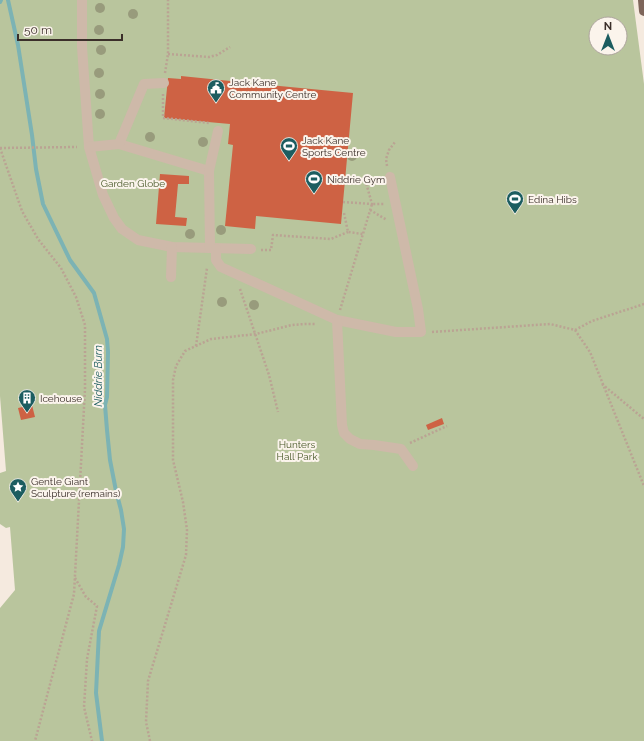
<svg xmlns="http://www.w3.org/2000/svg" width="644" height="741" font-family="Raleway,sans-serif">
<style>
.green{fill:#b9c59d;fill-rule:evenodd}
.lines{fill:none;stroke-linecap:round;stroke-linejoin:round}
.stream{stroke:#7cb3b4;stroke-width:4}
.building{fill:#ce6244}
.path{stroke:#baa393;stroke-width:2.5;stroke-dasharray:2 2;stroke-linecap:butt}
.minor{stroke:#ceb9a9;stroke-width:10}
.major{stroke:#7e655a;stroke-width:10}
.tree{fill:#989b7c}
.labels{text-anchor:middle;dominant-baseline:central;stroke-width:4;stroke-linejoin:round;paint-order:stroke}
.poi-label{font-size:10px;fill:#3b2f2a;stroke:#fbf4ec;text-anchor:start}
.park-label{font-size:10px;fill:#4b5b2b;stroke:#fbf4ec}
.water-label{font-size:11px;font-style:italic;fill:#1c5d60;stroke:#fbf4ec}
</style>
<rect width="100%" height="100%" fill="#f5eadf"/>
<path class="green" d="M0 0H633L644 84V741H0V608L15 590 10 527 6 528 0 524V473L6 471 0 396ZM596 24H620V48H596Z"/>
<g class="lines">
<g class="stream">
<path d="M8 0 18 45 32 135 36 169 43 204 70 260 94 293 107 339 108 352 107 397 105 405 107 430 110 460 116 491 121 510 124 529 123 547 119 565 99 631 96 693 102 741"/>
<path d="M0 2 1 0"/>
</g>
</g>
<g class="building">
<path d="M181 76 240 82V85L269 88V85L353 93 341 224 256 216 255 229 225 226 233 145 228 144 230 124 164 118 168 78 181 79Z"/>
<path d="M160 174 189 176V184H178L175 217 187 218 186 226 156 224Z"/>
<path d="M32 405 35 417 21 420 18 408Z"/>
<path d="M442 418 444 424 428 430 426 425Z"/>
</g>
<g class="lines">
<g class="path">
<path d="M168 54 209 57 217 55 230 47"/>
<path d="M165 73 168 54V0"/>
<path d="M163 94V118L209 123"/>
<path d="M0 148 22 211 38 239 61 268 76 297 85 325V389L74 594 35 741"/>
<path d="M0 148 77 147"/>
<path d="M387 166 386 159 389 150 395 142"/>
<path d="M343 202 372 204 365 179 345 178"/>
<path d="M370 210 387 220"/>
<path d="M344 213 348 232 363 234"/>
<path d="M261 250H271L273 235 331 239 348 232"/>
<path d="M240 289 269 375 278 412"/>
<path d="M340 310 372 204H384"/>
<path d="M575 330 590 352 644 486"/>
<path d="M432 332 550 324 575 330 592 321 644 304"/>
<path d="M196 346 207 268"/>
<path d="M602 384 644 419"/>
<path d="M410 443 447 426"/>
<path d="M75 578 86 597 97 606 87 659 84 707 92 741"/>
<path d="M150 741 146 722 148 681 186 555 187 530 183 502 173 460V380L176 366 185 351 211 339 256 334 292 325 305 324H316"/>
</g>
<g class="minor">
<path d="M82 0V47L89 147 103 195 114 218 122 229 138 240 172 247 251 249"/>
<path d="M119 144 209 171 210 248"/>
<path d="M89 147 119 144 144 84 164 83"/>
<path d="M209 171 218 131"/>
<path d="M216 249V260L221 267 337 320 396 332H421L418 309 390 177"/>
<path d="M171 277 172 247"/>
<path d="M337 320 342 425 344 433 350 439 360 444 374 445 401 449 413 466"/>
</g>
<path class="major" d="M643 0 644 11"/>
</g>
<g class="tree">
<circle cx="100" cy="8" r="5"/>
<circle cx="133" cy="14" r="5"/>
<circle cx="99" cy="30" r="5"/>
<circle cx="101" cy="50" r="5"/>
<circle cx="99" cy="73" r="5"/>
<circle cx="100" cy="94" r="5"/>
<circle cx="100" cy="114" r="5"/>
<circle cx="150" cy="137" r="5"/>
<circle cx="203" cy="142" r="5"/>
<circle cx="352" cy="156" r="5"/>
<circle cx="221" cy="230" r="5"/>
<circle cx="190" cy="234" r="5"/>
<circle cx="222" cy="302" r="5"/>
<circle cx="254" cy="305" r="5"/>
</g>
<defs>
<g id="civic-pin" transform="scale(0.9)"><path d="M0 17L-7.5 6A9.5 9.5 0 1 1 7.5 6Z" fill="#1c5d60" stroke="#fbf4ec"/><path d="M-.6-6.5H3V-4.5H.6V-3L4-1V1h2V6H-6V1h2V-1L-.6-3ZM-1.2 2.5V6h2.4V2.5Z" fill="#fff"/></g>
<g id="stadium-pin" transform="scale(0.9)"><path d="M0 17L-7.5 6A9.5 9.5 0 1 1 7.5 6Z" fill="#1c5d60" stroke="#fbf4ec"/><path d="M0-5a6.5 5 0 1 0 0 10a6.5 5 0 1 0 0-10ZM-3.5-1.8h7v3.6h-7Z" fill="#fff"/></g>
<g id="building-pin" transform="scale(0.9)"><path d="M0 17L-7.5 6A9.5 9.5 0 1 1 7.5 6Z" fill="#1c5d60" stroke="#fbf4ec"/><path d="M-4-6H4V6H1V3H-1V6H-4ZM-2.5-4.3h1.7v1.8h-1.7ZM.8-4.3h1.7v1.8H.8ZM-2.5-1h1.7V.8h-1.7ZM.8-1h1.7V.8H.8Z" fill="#fff"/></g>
<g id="sight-pin" transform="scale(0.9)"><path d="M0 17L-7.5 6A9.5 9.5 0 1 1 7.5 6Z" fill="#1c5d60" stroke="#fbf4ec"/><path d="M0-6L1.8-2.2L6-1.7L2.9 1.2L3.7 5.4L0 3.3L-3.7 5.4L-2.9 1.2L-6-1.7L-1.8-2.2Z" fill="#fff"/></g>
</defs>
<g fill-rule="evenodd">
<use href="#civic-pin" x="216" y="88"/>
<use href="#stadium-pin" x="289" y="146"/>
<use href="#stadium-pin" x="314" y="179"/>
<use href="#stadium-pin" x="515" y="199"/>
<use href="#building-pin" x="27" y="398"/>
<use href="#sight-pin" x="18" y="487"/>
</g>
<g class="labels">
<g class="poi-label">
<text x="229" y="82">Jack Kane<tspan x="229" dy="12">Community Centre</tspan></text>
<text x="302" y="140">Jack Kane<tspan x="302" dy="12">Sports Centre</tspan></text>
<text x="327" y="179">Niddrie Gym</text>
<text x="528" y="199">Edina Hibs</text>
<text x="40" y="398">Icehouse</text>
<text x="31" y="481">Gentle Giant<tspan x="31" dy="12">Sculpture (remains)</tspan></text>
</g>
<g class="park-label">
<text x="133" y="183">Garden Globe</text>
<text x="297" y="444">Hunters<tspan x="297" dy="12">Hall Park</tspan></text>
</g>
<g class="water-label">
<text transform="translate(98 376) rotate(-90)">Niddrie Burn</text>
</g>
</g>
<g transform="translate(608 36)"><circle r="19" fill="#fbf4ec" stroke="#aea59e"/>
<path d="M0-3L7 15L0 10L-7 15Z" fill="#1c5d60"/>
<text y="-6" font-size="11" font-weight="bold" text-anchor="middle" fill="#3b2f2a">N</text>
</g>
<path d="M18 34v6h104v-6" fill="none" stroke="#3b2f2a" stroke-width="2"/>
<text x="24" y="34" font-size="12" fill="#3b2f2a" stroke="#fbf4ec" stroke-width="3" paint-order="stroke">50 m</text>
</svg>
